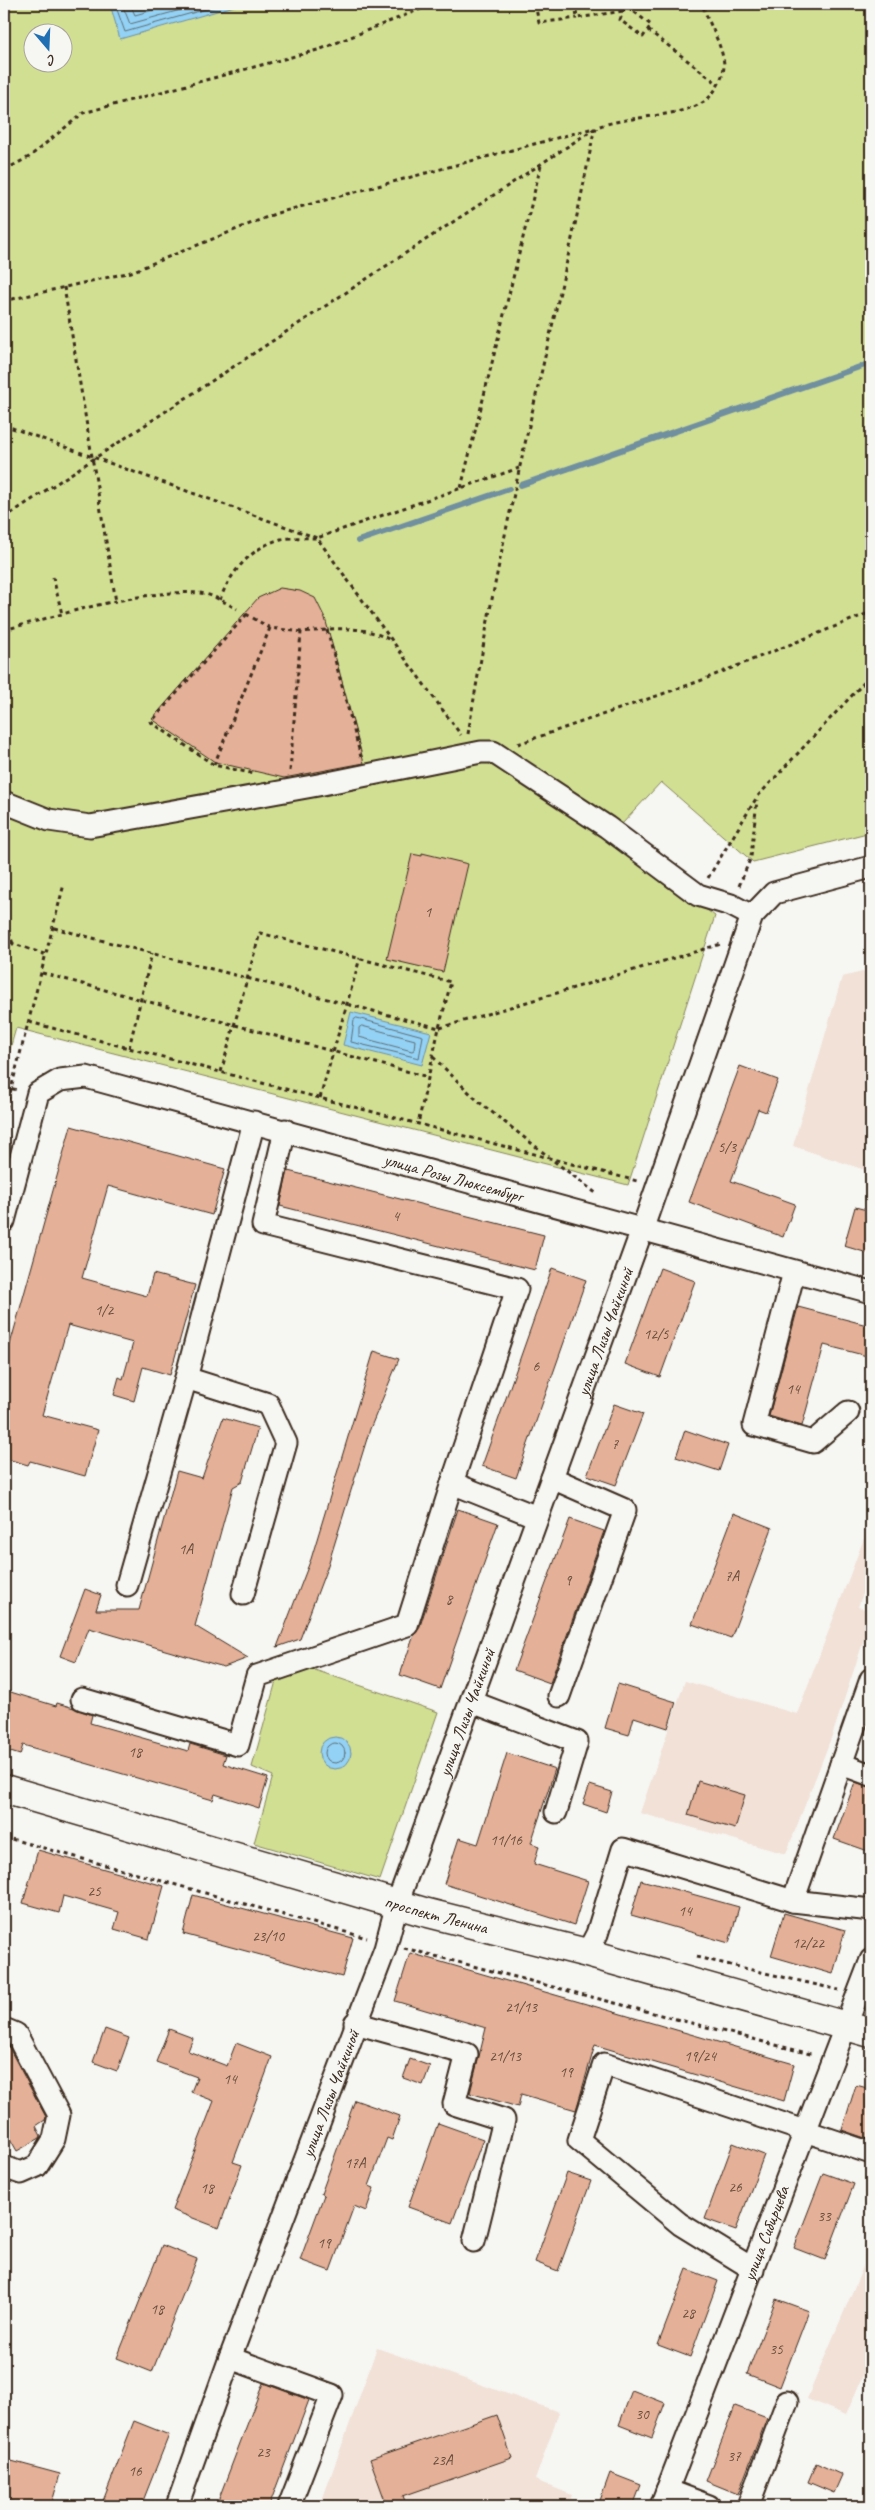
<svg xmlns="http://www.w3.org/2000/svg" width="875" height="2510" font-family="Caveat,sans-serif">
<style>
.built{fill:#f1e1d7}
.green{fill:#d1df93;stroke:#868458;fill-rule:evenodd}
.water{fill:#93d2f5;stroke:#708f9f}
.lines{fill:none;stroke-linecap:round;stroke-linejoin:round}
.shore{stroke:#5e6d74;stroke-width:1}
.stream{stroke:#708f9f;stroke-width:6}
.building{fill:#e4b097;stroke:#3b2a1e}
.minor-casing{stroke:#3b2a1e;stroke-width:25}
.major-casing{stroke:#3b2a1e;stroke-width:31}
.path{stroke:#3b2a1e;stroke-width:3;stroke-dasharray:4 4;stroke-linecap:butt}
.minor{stroke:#f6f6f2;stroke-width:21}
.major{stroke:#f6f6f2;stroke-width:28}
.labels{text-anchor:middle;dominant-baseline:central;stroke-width:4.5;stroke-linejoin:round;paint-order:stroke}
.number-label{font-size:15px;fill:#654c3c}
.street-label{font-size:18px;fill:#3b2a1e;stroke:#f6f6f2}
</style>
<rect width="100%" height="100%" fill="#f6f6f2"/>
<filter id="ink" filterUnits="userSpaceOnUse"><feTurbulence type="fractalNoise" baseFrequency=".02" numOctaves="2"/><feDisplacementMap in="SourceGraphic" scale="10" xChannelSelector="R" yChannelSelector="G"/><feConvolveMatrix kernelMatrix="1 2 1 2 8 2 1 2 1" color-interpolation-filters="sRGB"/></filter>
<g filter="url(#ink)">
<g class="built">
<path d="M871 970V1172L793 1146 842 977Z"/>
<path d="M871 1520V1571L858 1607 871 1611V1618L833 1733 786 1854 640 1813 685 1681 797 1714Z"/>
<path d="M871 2248V2357L846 2415 807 2399Z"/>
<path d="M377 2348 559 2412 535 2480 572 2495 568 2506H320Z"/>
</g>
<g class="green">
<path d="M4 4H871V832L753 862 661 782 609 838 715 916 628 1185 16 1028 4 1070ZM32 32H62V62H32Z"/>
<path d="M306 1667 438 1712 380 1880 254 1843 273 1776 252 1767 276 1681Z"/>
</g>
<g class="water">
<path d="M110 4H238V5L120 39Z"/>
<path d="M351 1012 431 1032 422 1065 343 1045Z"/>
<circle cx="335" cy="1753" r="16"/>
</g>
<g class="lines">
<g class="shore">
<path d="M115 4 125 32 224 4"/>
<path d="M122 4 130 24 202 4"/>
<path d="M130 4 135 15 174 4"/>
<path d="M357 1018 423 1036 419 1058 351 1042 354 1020Z"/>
<path d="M362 1026 415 1040 414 1050 412 1051 359 1037V1028Z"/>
<circle cx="335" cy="1753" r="10"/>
</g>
<g class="stream">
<path d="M521 485 871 363"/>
<path d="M358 541 509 489"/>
</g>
</g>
<g class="building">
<path d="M280 588 300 591 315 598 325 618 364 763 284 778 215 762 152 719 258 598Z"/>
<path d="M422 853 468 864 443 972 387 959 412 854 422 856Z"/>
<path d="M740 1066 778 1080 766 1112 758 1109 731 1181 795 1204 783 1237 689 1202Z"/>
<path d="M71 1126 225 1169 212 1215 108 1186 82 1278 147 1296 153 1274 195 1285 170 1375 143 1367 134 1401 114 1395 119 1377 123 1379 133 1343 68 1325 42 1415 98 1430 85 1476 30 1461 28 1465 4 1458V1366Z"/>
<path d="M288 1171 544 1235 535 1270 280 1206Z"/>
<path d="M855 1207 871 1211V1254L844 1246Z"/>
<path d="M552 1268 586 1280 516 1478 482 1466Z"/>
<path d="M660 1268 695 1281 660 1377 625 1364Z"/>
<path d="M798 1307 871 1326V1357L824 1345 802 1426 769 1416Z"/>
<path d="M374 1351 399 1359 370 1429 328 1565 300 1639 277 1647 311 1559Z"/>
<path d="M614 1404 643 1414 616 1485 587 1475Z"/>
<path d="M223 1418 258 1428 242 1482 233 1487 195 1626 248 1658 224 1667 89 1628 76 1662 60 1656 85 1589 101 1595 96 1610H139L177 1471 202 1478Z"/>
<path d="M685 1430 728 1445 719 1471 676 1457Z"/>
<path d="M458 1509 498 1523 440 1689 400 1675 414 1635 419 1629Z"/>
<path d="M734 1513 772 1528 731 1638 692 1624Z"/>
<path d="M570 1519 604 1531 550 1683 514 1670Z"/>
<path d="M618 1684 676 1702 668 1728 634 1717 629 1735 605 1728Z"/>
<path d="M4 1690 56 1706 57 1703 74 1708 92 1715 90 1723 188 1751 190 1744 226 1755 223 1764 268 1778 259 1808 215 1794 213 1800 23 1745 20 1755 4 1750Z"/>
<path d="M507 1753 555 1769 531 1843 539 1846 534 1864 588 1881 574 1925 444 1884 459 1838 478 1844Z"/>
<path d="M698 1781 745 1795 735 1829 688 1815Z"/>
<path d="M855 1782 871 1787V1852L834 1839Z"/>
<path d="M590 1785 612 1792 606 1812 583 1804Z"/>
<path d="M38 1850 164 1886 149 1939 114 1929 119 1912 63 1896 59 1913 23 1903Z"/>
<path d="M641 1880 739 1907 729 1943 631 1915Z"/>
<path d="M193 1895 353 1938 342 1977 183 1934Z"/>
<path d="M784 1913 845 1930 833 1974 771 1956Z"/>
<path d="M410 1953 794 2064 784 2101 595 2045 576 2110 521 2094 518 2107 470 2093 486 2028 395 2001Z"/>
<path d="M105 2029 129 2038 117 2071 93 2062Z"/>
<path d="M169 2029 193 2038 188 2051 227 2066 236 2043 272 2057 233 2162 242 2165 219 2228 172 2210 214 2101 191 2092 197 2077 156 2062Z"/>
<path d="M4 2042 7 2044 46 2117 45 2120 36 2126 41 2136 40 2138 17 2151 4 2128Z"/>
<path d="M410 2059 430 2066 423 2085 403 2078Z"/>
<path d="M856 2085 871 2089V2140L842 2130Z"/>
<path d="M355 2100 400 2116 392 2140 387 2138 369 2186 374 2188 366 2211 354 2206 330 2271 300 2260 324 2195 321 2194Z"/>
<path d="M438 2123 483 2139 452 2223 408 2207Z"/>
<path d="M733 2143 764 2155 736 2230 705 2219Z"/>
<path d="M567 2173 591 2181 558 2271 535 2262Z"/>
<path d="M823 2173 854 2184 825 2260 794 2248Z"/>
<path d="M162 2245 197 2259 152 2372 117 2358Z"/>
<path d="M687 2269 718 2281 690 2357 658 2345Z"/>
<path d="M776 2299 809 2311 780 2387 747 2374Z"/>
<path d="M263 2383 309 2400 269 2506H216Z"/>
<path d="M632 2390 665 2403 652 2438 619 2425Z"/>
<path d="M735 2406 767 2418 738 2494 706 2481Z"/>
<path d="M497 2415 512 2458 403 2496 407 2506H387L370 2459Z"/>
<path d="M134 2421 169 2435 141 2506H101Z"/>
<path d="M4 2459 60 2474 51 2506H28L4 2500Z"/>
<path d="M816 2463 842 2475 834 2493 808 2482Z"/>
<path d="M610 2473 641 2485 633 2506H598Z"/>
</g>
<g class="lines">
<g class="minor-casing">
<g id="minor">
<path d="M4 802 49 820 90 826 318 785 481 752H493L607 827 698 895 731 905 752 916"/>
<path id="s1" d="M4 1221 38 1093 60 1080 86 1077 871 1292"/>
<path d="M794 1272 754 1425 813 1442 848 1412"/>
<path d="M186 1378 268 1404 286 1443 243 1594"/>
<path d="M552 1478 625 1510 559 1696"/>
<path d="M452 1483 537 1517"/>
<path d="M127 1585 186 1378 254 1122"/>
<path d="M82 1699 238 1745 257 1676 407 1625 452 1483 517 1289 263 1225 285 1130"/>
<path d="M472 1702 577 1742 556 1812"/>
<path d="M841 1764 871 1775"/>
<path d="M793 1901 871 1679"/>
<path d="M587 1953 597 1934 623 1849 793 1901 871 1910"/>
<path d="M355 2023 467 2054 454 2104 504 2120 474 2241"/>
<path d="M4 2029 16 2034 59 2115 54 2139 37 2166 21 2173 4 2167"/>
<path d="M753 2269 680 2224 579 2140 604 2064 871 2153"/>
<path d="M230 2358 332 2395 289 2506"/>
<path d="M667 2490 709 2506"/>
<path id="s2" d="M177 2506 230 2358 385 1949 397 1904 642 1230 752 916 774 893 871 867"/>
<path id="s3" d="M661 2506 871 1960"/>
<path d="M748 2506 787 2402"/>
</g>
</g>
<g class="major-casing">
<g id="major">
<path id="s4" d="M4 1789 424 1912 587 1953 871 2033"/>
</g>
</g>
<g class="path">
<path d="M535 4 539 23 577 18"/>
<path d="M575 4 577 18 623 11 622 4"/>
<path d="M628 7 651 25 643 37 620 20 623 11Z"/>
<path d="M648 30 718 84"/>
<path d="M4 167H10L29 157 83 113 321 49 433 4"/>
<path d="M64 287 116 602"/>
<path d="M4 301 131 272 277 213 594 128"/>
<path d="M4 425 317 538 461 735"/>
<path d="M461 488 541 165"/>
<path d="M4 518 597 127"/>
<path d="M53 577 62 614"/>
<path d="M220 600C230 572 252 547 281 539 292 537 306 538 317 538L519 468"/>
<path d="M246 614 270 628 301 632 327 630"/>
<path d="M247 614 151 722 214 765 255 774"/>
<path d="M330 629C352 628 371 629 390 640"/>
<path d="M4 630C60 615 141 589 199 593 212 594 226 603 237 609"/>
<path d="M327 630 361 757"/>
<path d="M468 734C481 656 495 579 512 503 538 380 570 259 593 136L597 127C627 116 678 117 702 103 713 97 724 78 724 65 723 46 708 22 702 4"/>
<path d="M518 744 697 682 871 612"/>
<path d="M214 765 270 628"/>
<path d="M290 771 301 632"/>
<path d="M708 878 757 797 871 675"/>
<path d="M739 886 751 857 757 800"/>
<path d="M4 917 13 944"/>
<path d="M54 928 439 1028 418 1124"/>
<path d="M4 938 14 944 47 955"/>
<path d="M4 944H13"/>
<path d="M42 973 428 1077"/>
<path d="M29 1022 637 1181"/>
<path d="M440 1028 721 944"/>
<path d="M129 1048 152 953"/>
<path d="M433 1057 479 1102 549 1157"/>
<path d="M221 1072 260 933 451 982 439 1028"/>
<path d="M4 1087 18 1090"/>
<path d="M320 1098 360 958"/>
<path d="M4 1116 64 884"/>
<path d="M554 1161 597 1194"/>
<path d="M4 1837 367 1938"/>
<path d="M404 1948 814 2055"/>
<path d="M696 1957 839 1990"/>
<path d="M865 2067 871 2069"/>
</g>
<use href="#minor" class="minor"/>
<use href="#major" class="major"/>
</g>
</g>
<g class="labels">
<g class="number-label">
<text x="428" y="912">1</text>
<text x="727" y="1147">5/3</text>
<text x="396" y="1216">4</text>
<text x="104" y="1310">1/2</text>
<text x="656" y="1334">12/5</text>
<text x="536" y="1366">6</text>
<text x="793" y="1389">14</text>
<text x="615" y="1444">7</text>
<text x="186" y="1549">1А</text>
<text x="732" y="1576">7А</text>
<text x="568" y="1580">9</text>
<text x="449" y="1599">8</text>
<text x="135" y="1752">18</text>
<text x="506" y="1840">11/16</text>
<text x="94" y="1891">25</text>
<text x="685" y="1911">14</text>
<text x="268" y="1936">23/10</text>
<text x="808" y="1943">12/22</text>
<text x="521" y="2007">21/13</text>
<text x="505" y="2056">21/13</text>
<text x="700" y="2056">19/24</text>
<text x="566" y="2072">19</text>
<text x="230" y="2079">14</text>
<text x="355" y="2163">17А</text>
<text x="735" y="2187">26</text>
<text x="207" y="2188">18</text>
<text x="824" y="2216">33</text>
<text x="324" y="2243">19</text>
<text x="157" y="2309">18</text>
<text x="688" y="2313">28</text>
<text x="776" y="2349">35</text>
<text x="642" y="2414">30</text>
<text x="263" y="2452">23</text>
<text x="734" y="2456">37</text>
<text x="442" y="2460">23А</text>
<text x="135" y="2471">16</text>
</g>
<g class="street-label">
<text stroke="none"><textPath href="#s1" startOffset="565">улица Розы Люксембург</textPath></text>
<text stroke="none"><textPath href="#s2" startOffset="1250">улица Лизы Чайкиной</textPath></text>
<text stroke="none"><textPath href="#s2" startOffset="845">улица Лизы Чайкиной</textPath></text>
<text stroke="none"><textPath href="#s4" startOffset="450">проспект Ленина</textPath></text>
<text stroke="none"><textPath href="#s2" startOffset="440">улица Лизы Чайкиной</textPath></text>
<text stroke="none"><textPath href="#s3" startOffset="292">улица Сибирцева</textPath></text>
</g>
</g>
<rect width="875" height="2510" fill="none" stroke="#f6f6f2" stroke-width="20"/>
<rect x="10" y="10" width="855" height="2490" fill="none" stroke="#3b2a1e" stroke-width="2" filter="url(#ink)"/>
<g transform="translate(48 48) rotate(161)"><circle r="24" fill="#f6f6f2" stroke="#aba49d"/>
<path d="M0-4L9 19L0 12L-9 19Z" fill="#1f6fb2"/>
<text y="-8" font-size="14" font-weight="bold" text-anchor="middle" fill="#3b2a1e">С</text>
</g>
</svg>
